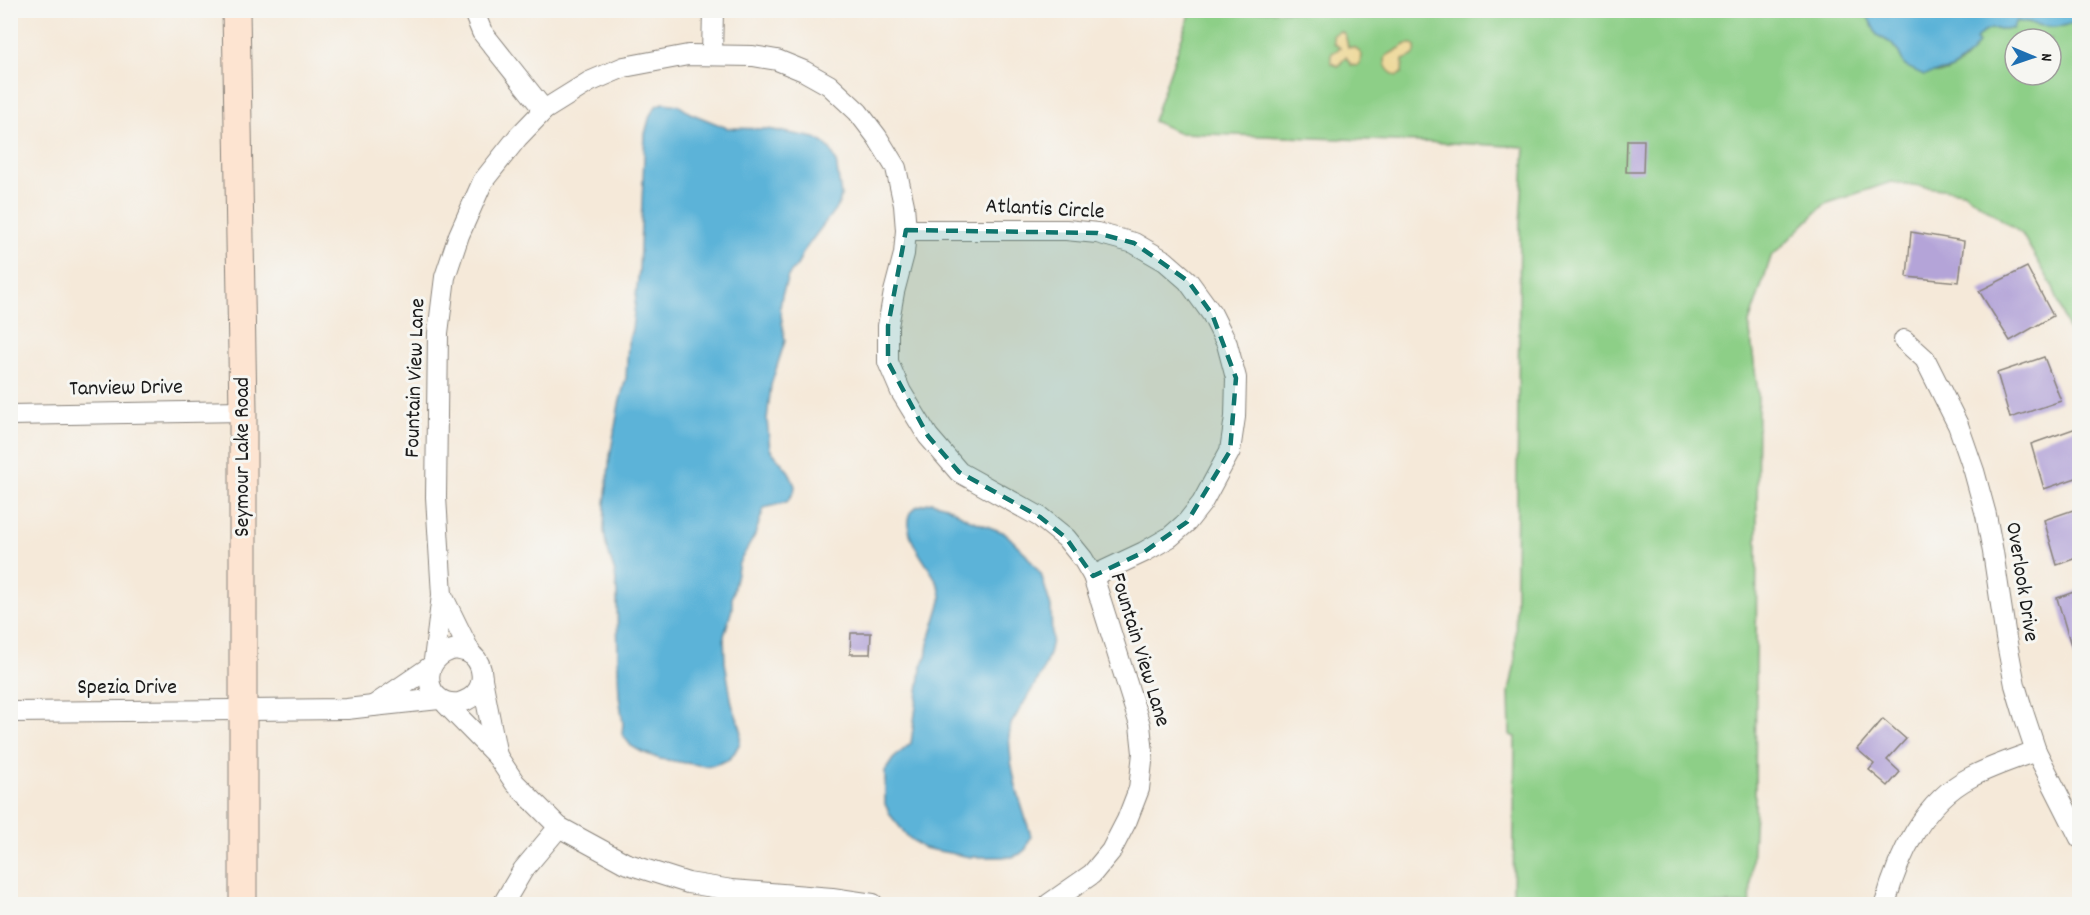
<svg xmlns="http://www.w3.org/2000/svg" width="2090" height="915" font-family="Dekko,sans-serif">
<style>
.green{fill:#8dcf87;stroke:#547652;stroke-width:1.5;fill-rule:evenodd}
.sand{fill:#eeda9e;stroke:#857b5d;stroke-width:1.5}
.water{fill:#5cb3d8;stroke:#3c687a;stroke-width:1.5}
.building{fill:#b4a4d8}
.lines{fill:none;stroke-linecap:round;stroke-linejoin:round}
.street-casing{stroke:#88827a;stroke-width:22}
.secondary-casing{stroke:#88827a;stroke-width:29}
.street{stroke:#fff;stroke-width:20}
.secondary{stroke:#fde4d1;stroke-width:27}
.marked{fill:#0f766e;fill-opacity:0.2;stroke:#0f766e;stroke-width:4.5;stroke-dasharray:12 8;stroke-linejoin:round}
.labels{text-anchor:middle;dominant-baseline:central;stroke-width:6;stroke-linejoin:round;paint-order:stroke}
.street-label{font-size:22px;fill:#1c1c1c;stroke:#f6f6f2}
</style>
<rect width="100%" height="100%" fill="#f6f6f2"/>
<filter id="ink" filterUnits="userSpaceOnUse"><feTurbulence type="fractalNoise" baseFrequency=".0167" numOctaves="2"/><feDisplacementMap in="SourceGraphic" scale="12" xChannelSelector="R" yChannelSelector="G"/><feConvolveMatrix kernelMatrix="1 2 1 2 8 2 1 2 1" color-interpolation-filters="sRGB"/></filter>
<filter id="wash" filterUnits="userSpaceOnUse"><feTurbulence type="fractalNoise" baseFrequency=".008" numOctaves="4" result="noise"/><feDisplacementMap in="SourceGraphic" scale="24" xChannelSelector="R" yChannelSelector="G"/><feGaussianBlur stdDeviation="1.35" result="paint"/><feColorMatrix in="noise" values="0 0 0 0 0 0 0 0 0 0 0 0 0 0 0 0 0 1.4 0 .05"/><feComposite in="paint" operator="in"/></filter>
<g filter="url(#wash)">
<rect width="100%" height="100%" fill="#f5e9d9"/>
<path class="green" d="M1191 11H1865L1877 35 1891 43 1899 53 1905 66C1914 68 1923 72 1933 73 1951 76 1969 57 1978 43L1976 40C1984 26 1997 29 2012 29L2016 21C2036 24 2053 31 2074 23L2079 27V361L2053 287 2022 234 1963 192 1891 182 1825 204 1771 257 1749 323 1758 393 1755 810 1750 904H1513L1515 737 1510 735 1509 692 1515 663 1520 224 1525 147 1474 144 1180 133 1153 121ZM2015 39H2051V75H2015Z"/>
<g class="sand">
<path d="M1340 31 1345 34 1348 47 1356 48 1362 55 1361 61 1357 66 1351 65 1346 57 1338 66 1331 63V54L1340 48 1334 43 1333 35Z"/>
<path d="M1407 44H1412L1415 47C1417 57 1409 57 1403 60L1402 73 1397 76C1388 72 1383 65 1386 56Z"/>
</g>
<g class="water">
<path d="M1865 11H2079V27L2073 23C2053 31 2037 24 2016 21L2012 29C1998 29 1984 26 1976 40L1978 43 1971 53 1952 69 1924 75 1905 66 1899 53 1891 43 1877 35Z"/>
<path d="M664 103 678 105 690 113 727 128 768 129 815 138 824 143 830 149 836 161 841 196 839 204 803 252 798 264 788 276 782 295 780 308 785 341 771 385 767 420 770 449 789 472 795 486 794 492 787 502 764 508 755 535 739 563 732 597V609L724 636 725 662 732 704 741 729 740 743 733 755 728 760 714 765 705 766 660 759 642 752 631 746 622 734 623 723 619 696 618 669 617 593 615 573 606 545 604 530 605 503 610 456 619 404 626 378 628 343 632 329 639 270 645 134 650 115 657 105Z"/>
<path d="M931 502 946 506 968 519 1005 533 1024 552 1041 574 1051 607 1052 640 1049 654 1042 673 1011 724 1009 736 1011 761 1016 787 1031 836 1026 849 1020 854 1012 857H970L923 848 908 837 891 816 885 804V771L893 759 911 743 921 669 926 657 928 644 941 601C944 572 898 546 911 512L916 507Z"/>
</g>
<g id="blocks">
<g class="building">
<path d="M1627 140H1644L1643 172H1626Z"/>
<path d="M1911 232 1964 241 1959 282 1907 277Z"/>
<path d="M2027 267 2053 316 2010 341 1979 291Z"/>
<path d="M2044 357 2061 401 2010 418 1997 373Z"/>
<path d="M2079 427V477L2044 489 2031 444Z"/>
<path d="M2079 508V557L2057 565 2044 520Z"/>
<path d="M2079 590V661L2076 662 2057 598Z"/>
<path d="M851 633H871L870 654H850Z"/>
<path d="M1883 719 1906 739 1887 760 1900 772 1888 786 1869 770 1874 764 1857 749Z"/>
</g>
</g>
</g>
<g filter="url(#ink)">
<use href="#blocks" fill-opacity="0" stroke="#88827a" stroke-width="1.5"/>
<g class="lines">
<g class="street-casing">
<g id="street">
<path d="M473 10 482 32 544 110"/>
<path d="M712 55 713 10"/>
<path d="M906 230H1066L1097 233 1134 243 1165 261 1188 281 1212 314 1227 344 1236 378 1235 417 1230 451 1202 503 1187 522 1170 537 1144 552 1093 576"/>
<path d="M1904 340 1925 359 1958 425 1974 471 1986 515 1993 552 2006 638 2015 685 2024 715 2036 751 2080 838"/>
<path d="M10 415 243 411"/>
<path d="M442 595 436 497 438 333 445 277 459 235 483 181 518 137 544 110 589 82 624 67 688 55 753 56 777 60 804 71 829 85 858 112 877 137 896 168 904 205 906 230 904 254 894 292 888 326V362L901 392 928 436 959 472 1040 517 1066 538 1083 559 1093 576 1140 725 1143 753 1139 789 1127 820 1111 851 1092 874 1049 904"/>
<path d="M456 649C460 650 466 651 469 653 482 660 485 679 478 690 474 697 466 701 459 703 425 708 415 657 456 649Z"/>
<path d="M434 660 442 595 471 654"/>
<path d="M430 667 373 706 439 699"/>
<path d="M482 679 497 756"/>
<path d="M446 704 497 756 515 783 559 827 625 863 688 883 732 890 832 898 873 904"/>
<path d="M10 712 347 709 373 706"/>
<path d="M503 904 523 870 559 827"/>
<path d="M1885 904C1898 856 1924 801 1971 777 1992 766 2014 759 2036 751"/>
</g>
</g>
<g class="secondary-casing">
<path id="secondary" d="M236 10 243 411V904"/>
</g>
<use href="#street" class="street"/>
<use href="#secondary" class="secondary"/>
</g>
</g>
<path class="marked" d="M906 230 1097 233 1134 243 1188 281 1212 314 1236 378 1230 451 1187 522 1144 552 1093 576 1066 538 1040 517 959 472 928 436 888 362V326Z"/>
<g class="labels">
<g class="street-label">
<text transform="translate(1045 210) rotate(3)">Atlantis Circle</text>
<text transform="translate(416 378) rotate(-88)">Fountain View Lane</text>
<text transform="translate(126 389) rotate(-1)">Tanview Drive</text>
<text transform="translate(243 457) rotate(-90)">Seymour Lake Road</text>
<text transform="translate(2021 582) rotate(81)">Overlook Drive</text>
<text transform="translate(1139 650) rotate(73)">Fountain View Lane</text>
<text x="127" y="688">Spezia Drive</text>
</g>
</g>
<rect width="2090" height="915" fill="none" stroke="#f6f6f2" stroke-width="36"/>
<g transform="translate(2033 57) rotate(92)"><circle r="28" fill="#f6f6f2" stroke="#9f9f9c" stroke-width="1.5"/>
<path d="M0-4.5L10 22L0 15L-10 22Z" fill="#1f6fb2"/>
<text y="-9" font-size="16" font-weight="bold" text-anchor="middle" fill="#1c1c1c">N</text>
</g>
</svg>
